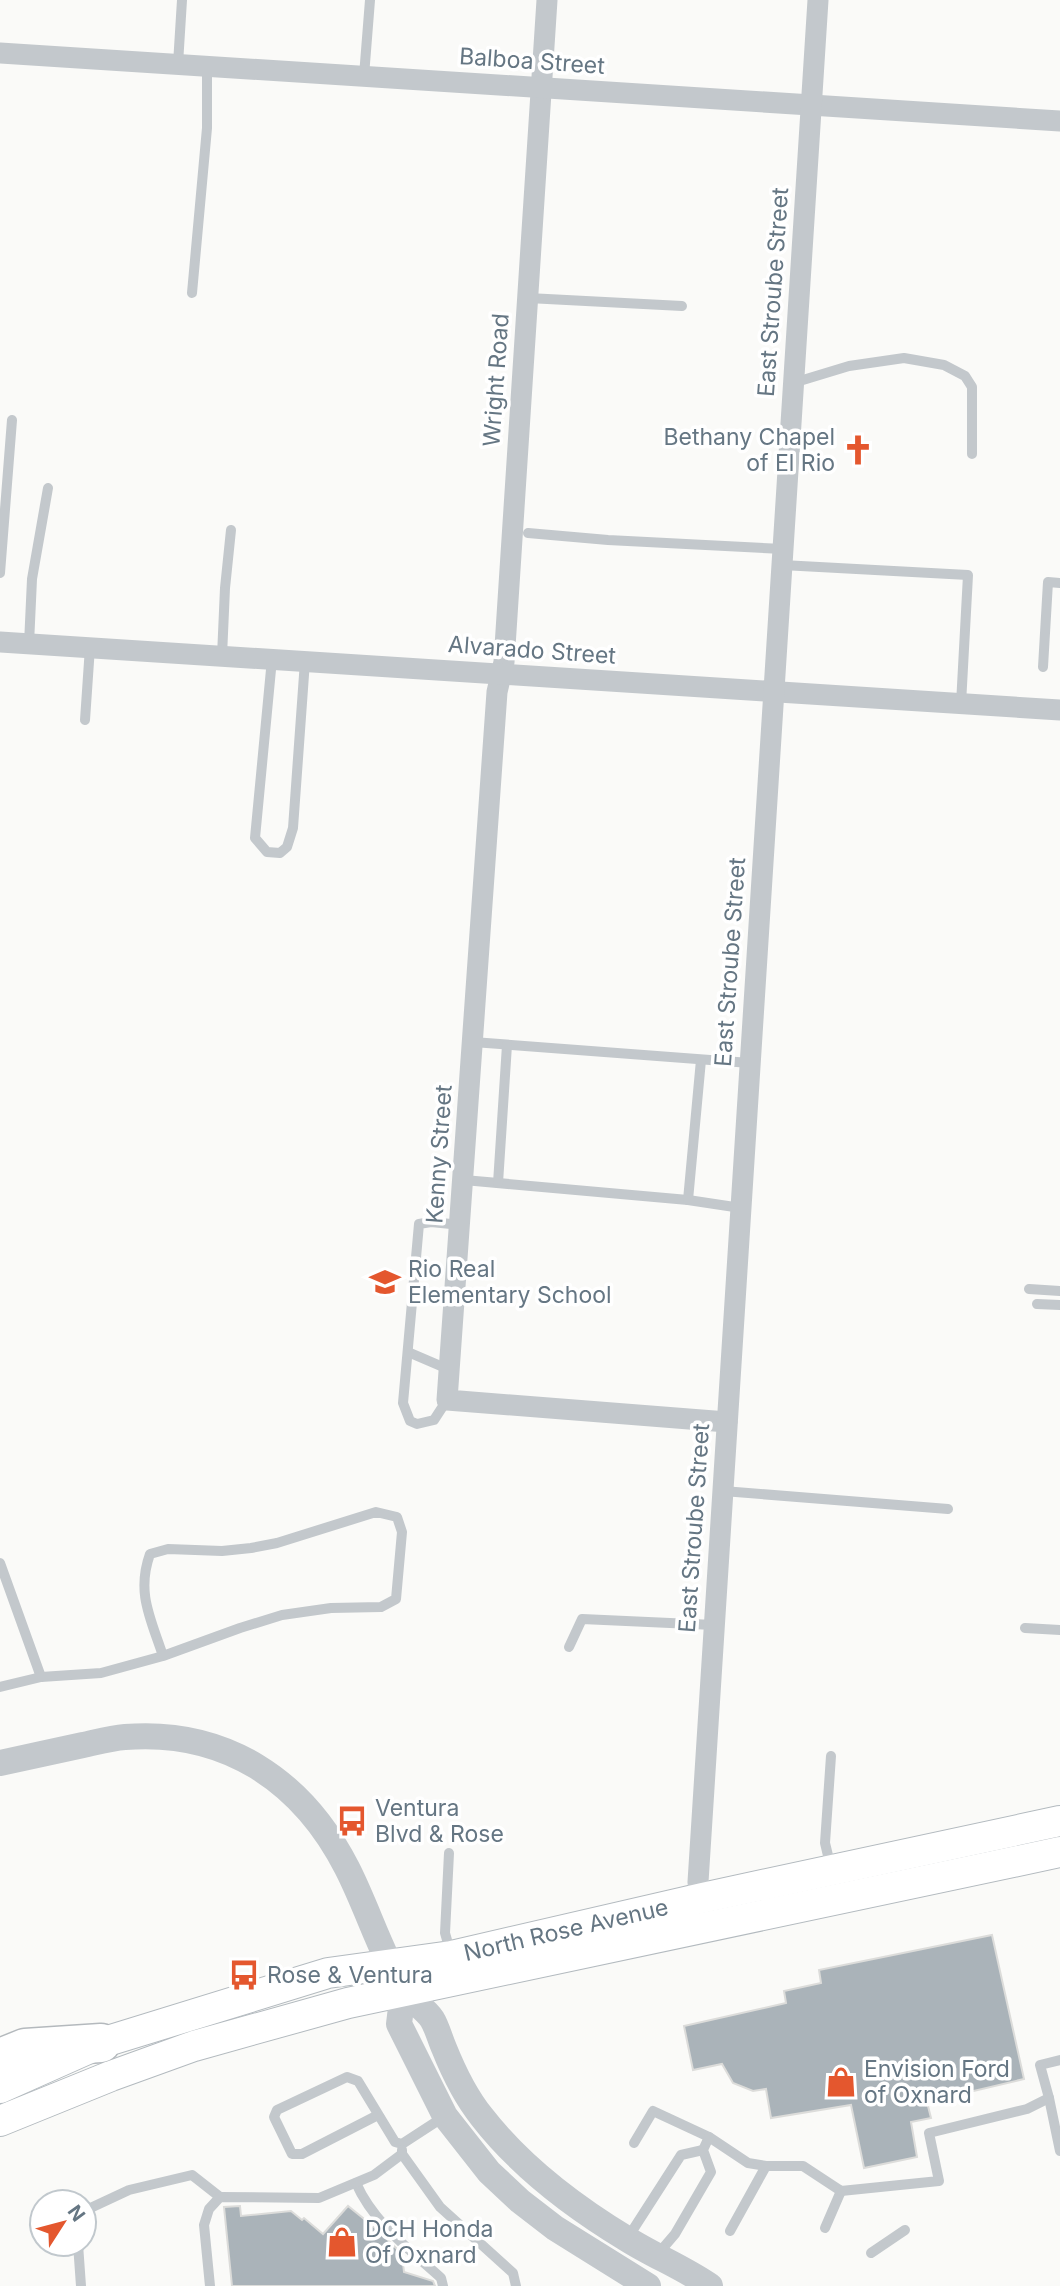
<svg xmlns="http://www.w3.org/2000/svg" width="1060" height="2286" font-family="Inter,sans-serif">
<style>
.building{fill:#aab3b9;stroke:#dcdcda;stroke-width:2}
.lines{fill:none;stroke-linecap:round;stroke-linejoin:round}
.secondary-casing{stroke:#b3babf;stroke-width:32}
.motorway-casing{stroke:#b4b9bd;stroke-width:41}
.service{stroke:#c3c8cc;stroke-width:10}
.minor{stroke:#c3c8cc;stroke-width:21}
.tertiary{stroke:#c3c8cc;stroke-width:26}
.secondary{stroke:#fff;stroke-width:30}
.motorway{stroke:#fff;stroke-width:38}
.labels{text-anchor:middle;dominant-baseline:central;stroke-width:7;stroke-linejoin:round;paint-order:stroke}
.street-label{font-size:23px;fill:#657683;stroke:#fff}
.poi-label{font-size:23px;fill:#657683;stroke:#fff;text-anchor:start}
</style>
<rect width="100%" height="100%" fill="#fafaf8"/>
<g class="building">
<path d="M992 1935 1024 2079 927 2102 931 2118 911 2122 917 2157 864 2168 851 2105 771 2118 766 2089 753 2091 733 2083 722 2064 693 2070 684 2026 786 2003 784 1991 821 1983 819 1970Z"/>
<path d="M240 2206 241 2216 291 2211 302 2220 304 2218 323 2234 348 2206 379 2231 402 2254 404 2272 433 2281 435 2286H232L224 2207Z"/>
</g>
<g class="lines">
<g class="secondary-casing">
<g id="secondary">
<path d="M0 2088 101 2043 328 1973 451 1956 702 1898 1060 1821"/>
<path d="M0 2121 111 2076 194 2046 348 2003 1060 1852"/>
</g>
</g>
<g class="motorway-casing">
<path id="motorway" d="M0 2058 25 2048 101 2043"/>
</g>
<g class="service">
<path d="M178 64 182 0"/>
<path d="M364 76 370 0"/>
<path d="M192 293 207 128V66"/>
<path d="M528 298 682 306"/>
<path d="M793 383 849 366 904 358 944 365 965 376 972 387V454"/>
<path d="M528 533 608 540 783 549"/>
<path d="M782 565 968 575 961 704"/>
<path d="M0 573 12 420"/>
<path d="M29 644 32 579 48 488"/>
<path d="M222 656 225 588 231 530"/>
<path d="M272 659 255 838 267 852 280 853 287 847 293 828 305 661"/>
<path d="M1043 667 1048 582 1060 583"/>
<path d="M85 720 90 647"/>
<path d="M473 1042 750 1063"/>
<path d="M464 1180 688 1200 741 1208"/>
<path d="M498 1183 507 1045"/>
<path d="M688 1200 701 1060"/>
<path d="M1029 1289 1060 1291"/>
<path d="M1037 1304 1060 1305"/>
<path d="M408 1352 450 1370"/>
<path d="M447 1400 434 1420 417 1424 410 1421 403 1403 419 1224 431 1222 461 1225"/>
<path d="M723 1491 948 1509"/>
<path d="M0 1563 41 1677"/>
<path d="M1025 1628 1060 1630"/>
<path d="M569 1647 582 1619 714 1625"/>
<path d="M0 1687 41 1677 101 1673 163 1656 240 1628 282 1615 331 1608 381 1607 396 1599 402 1532 397 1517 376 1512 277 1543 251 1548 222 1551 168 1549 150 1554C136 1593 151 1619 163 1656"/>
<path d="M831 1756 825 1843 831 1868"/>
<path d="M449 1853 445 1933 451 1954"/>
<path d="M1049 2098 1060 2151"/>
<path d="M378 2115 302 2154H292L274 2117 277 2110 347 2077 358 2081 395 2142 402 2144 445 2116"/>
<path d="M634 2143 653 2111 709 2137"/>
<path d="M402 2150V2154L440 2207 513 2273 516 2286"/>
<path d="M356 2183C373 2222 409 2249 441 2278L443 2286"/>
<path d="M84 2211 129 2190 192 2175 220 2197"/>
<path d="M825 2228 841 2191"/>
<path d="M730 2231 766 2166"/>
<path d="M627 2239 681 2155 703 2150"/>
<path d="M78 2244 81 2286"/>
<path d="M871 2253 905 2230"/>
<path d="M657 2255 675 2234 711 2172 703 2150 709 2137 748 2163 766 2166H803L841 2191 939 2181 929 2133 1027 2109 1049 2098 1040 2065 1060 2060"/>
<path d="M210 2286 204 2225 209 2209 220 2197 319 2198 374 2175 402 2154"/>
</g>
<g class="minor">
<path d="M547 0 504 662 497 692 447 1400 727 1422"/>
<path d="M0 53 1060 121"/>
<path d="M0 642 1060 710"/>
<path d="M701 1912 698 1882 818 0"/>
</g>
<g class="tertiary">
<path d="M0 1763C28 1757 55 1751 83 1745 97 1742 111 1738 125 1737 225 1729 302 1780 347 1868 367 1907 380 1951 402 1988 409 2000 424 2007 432 2019 437 2027 440 2039 444 2048 454 2073 465 2096 482 2117 520 2166 574 2207 627 2239 654 2256 684 2268 710 2286"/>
<path d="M403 1991 399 2024 445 2116 489 2172 520 2201 555 2228 648 2286"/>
</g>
<use href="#secondary" class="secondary"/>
<use href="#motorway" class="motorway"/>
</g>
<defs>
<g id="church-bare" transform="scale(2.415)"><path d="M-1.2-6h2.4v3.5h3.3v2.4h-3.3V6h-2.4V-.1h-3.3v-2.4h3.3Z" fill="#e4572e" stroke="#fff" stroke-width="2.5" paint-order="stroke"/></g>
<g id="school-bare" transform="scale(2.415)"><path d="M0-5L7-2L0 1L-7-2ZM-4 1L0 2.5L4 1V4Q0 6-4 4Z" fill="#e4572e" stroke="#fff" stroke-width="2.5" paint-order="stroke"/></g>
<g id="bus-bare" transform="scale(2.415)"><path d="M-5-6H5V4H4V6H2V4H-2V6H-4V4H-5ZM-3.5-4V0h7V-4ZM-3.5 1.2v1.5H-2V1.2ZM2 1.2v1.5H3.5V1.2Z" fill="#e4572e" stroke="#fff" stroke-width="2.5" paint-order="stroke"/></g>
<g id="shop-bare" transform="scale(2.415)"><path d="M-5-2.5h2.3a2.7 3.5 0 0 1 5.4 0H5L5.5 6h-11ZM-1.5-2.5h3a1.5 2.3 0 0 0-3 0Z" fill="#e4572e" stroke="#fff" stroke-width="2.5" paint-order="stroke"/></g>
</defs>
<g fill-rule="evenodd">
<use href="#church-bare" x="858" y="450"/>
<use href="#school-bare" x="385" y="1282"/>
<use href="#bus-bare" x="352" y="1821"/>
<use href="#bus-bare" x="244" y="1975"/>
<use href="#shop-bare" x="841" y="2082"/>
<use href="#shop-bare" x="342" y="2242"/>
</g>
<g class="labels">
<g class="street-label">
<text transform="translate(532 61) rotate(4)">Balboa Street</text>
<text transform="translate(773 292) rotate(-86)">East Stroube Street</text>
<text transform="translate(496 380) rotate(-86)">Wright Road</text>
<text transform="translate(532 650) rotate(4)">Alvarado Street</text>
<text transform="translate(730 962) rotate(-86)">East Stroube Street</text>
<text transform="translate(439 1154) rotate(-86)">Kenny Street</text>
<text transform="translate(694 1528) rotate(-86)">East Stroube Street</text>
<text transform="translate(566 1930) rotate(-13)">North Rose Avenue</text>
</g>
<g class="poi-label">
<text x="835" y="437" text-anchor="end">Bethany Chapel<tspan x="835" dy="26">of El Rio</tspan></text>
<text x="408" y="1269">Rio Real<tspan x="408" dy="26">Elementary School</tspan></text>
<text x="375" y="1808">Ventura<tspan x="375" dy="26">Blvd &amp; Rose</tspan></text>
<text x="267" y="1975">Rose &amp; Ventura</text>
<text x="864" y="2069">Envision Ford<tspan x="864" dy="26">of Oxnard</tspan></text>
<text x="365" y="2229">DCH Honda<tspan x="365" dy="26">Of Oxnard</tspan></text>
</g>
</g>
<g transform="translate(63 2223) rotate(54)"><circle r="33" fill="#ffffff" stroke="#c1c8cd" stroke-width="2"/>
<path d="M0-5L12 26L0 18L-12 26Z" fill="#e4572e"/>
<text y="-10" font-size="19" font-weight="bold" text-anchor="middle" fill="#657683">N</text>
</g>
</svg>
